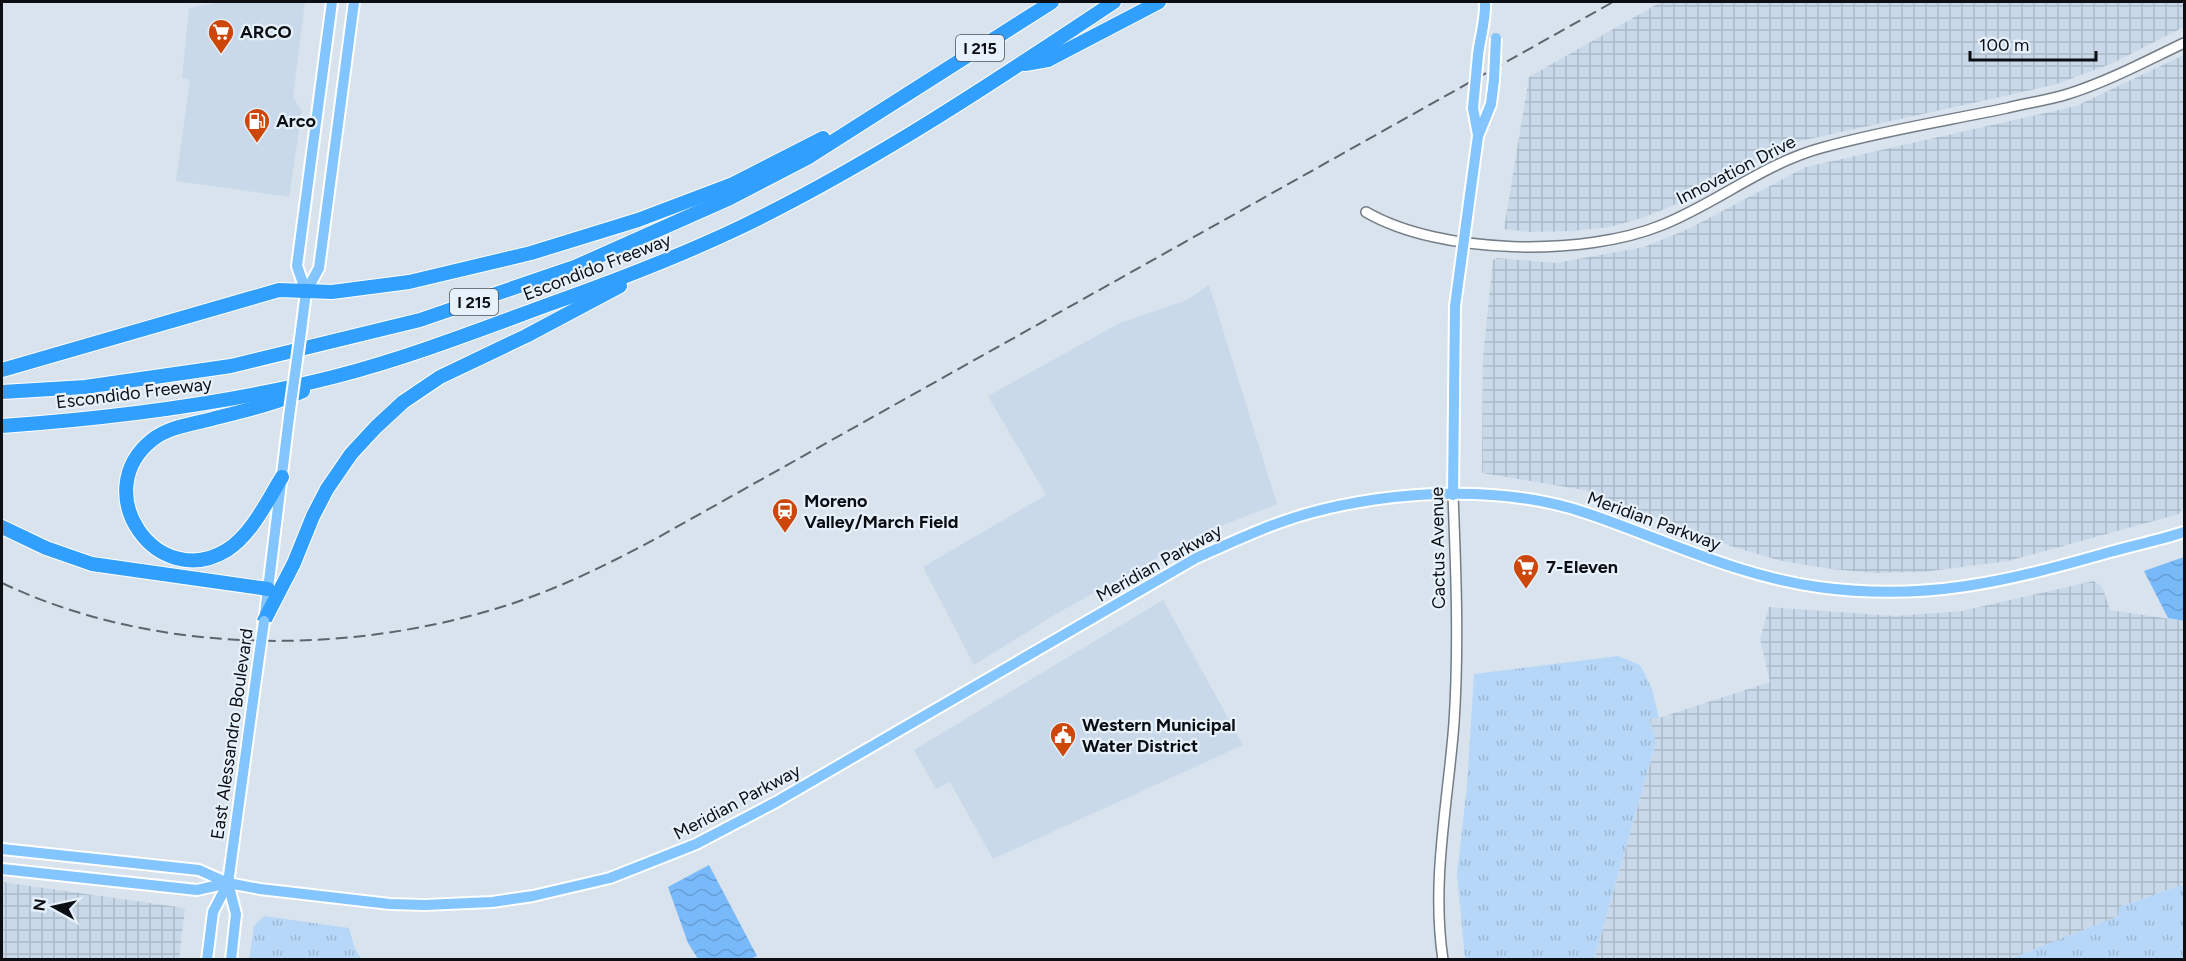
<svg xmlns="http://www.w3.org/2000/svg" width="2186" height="961" font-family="Figtree,sans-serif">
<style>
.built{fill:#c9d9e9}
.industrial{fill:url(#industrial-grid)}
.grass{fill:url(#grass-tufts)}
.water{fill:url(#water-waves)}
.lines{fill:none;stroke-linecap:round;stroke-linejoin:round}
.minor-casing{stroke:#747d86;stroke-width:12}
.major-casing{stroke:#fff;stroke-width:14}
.highway-casing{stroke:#fff;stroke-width:16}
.minor{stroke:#fff;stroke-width:9}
.major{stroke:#83c5fe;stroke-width:10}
.highway{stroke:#319ffd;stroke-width:14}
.rail{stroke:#5e646b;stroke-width:2;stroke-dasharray:12 6;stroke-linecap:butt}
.major-bridge-casing{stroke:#fff;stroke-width:14;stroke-linecap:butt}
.major-bridge{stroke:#83c5fe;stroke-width:10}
.labels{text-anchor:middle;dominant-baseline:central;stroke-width:4.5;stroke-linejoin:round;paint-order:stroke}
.shield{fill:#e7f1fb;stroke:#4d5258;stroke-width:1.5}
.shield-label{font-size:16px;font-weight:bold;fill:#0b0e12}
.poi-label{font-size:18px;font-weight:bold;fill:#0b0e12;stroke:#e7f1fb;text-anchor:start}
.street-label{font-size:18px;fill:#0b0e12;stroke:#e7f1fb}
</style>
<defs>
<pattern id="industrial-grid" width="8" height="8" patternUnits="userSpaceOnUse" patternTransform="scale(1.5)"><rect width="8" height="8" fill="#c9d9e9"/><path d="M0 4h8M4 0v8" fill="none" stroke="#abb9c7"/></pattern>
<pattern id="grass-tufts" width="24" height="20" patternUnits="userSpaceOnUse" patternTransform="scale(1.5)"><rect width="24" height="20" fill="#b7d7f8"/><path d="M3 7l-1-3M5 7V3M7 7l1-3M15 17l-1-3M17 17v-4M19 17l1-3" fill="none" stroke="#9cb7d4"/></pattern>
<pattern id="water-waves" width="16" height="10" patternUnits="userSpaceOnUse" patternTransform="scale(1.5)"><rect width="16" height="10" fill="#78b9fa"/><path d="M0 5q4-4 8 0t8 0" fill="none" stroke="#669ed5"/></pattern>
</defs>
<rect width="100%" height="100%" fill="#d9e3ee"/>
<g class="built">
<path d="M220 2H305L293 97 302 111 289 197 176 181 190 80 182 78 189 8Z"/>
<path d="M1209 285 1277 504 1203 533 1162 555 1056 614 974 665 923 567 1046 495 988 396 1120 323 1187 300Z"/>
<path d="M1163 600 1243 745 993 859 950 782 936 789 914 750Z"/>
</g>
<g class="industrial">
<path d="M1661 2H2184V27L2113 63 2054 85 1800 141 1764 156 1693 197 1645 217 1610 227 1572 231 1529 232 1504 229 1529 77Z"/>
<path d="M2184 55V506L2179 514 2008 561 1923 572 1875 573 1831 569 1782 561 1731 546 1584 490 1482 473 1483 357 1493 260 1497 258 1556 263 1644 247 1686 230 1806 167 2076 106Z"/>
<path d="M2093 581 2102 586 2110 610 2184 621V884L2119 907V916L2010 959 1594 960 1656 743 1649 718H1659L1770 682 1760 639 1769 607 1895 616 1962 611Z"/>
<path d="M2 882 185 908 179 959H2Z"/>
</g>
<g class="grass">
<path d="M1618 656 1640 665 1652 689 1659 718 1649 719 1656 742 1594 959H1465L1457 874 1467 786 1474 674Z"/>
<path d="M2184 884V959H2010L2118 916 2119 907Z"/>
<path d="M264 916 349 928 355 949 362 959H249L254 926Z"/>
</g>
<g class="water">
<path d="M2184 557V621L2168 618 2144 571Z"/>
<path d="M709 865 757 956 750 959H698L688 943 668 887Z"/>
</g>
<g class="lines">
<g class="minor-casing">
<g id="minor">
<path d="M1366 212C1440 255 1584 257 1662 225 1717 203 1763 164 1821 148 1881 131 1945 121 2007 108 2027 103 2049 100 2068 94 2109 81 2146 61 2184 43"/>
<path d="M1443 960C1431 880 1448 803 1454 723 1459 647 1456 571 1453 495"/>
</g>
</g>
<g class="major-casing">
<g id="major">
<path d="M1478 55C1480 37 1486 20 1485 2"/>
<path d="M1473 108 1478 135"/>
<path d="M306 292 297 266 332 2"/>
<path d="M301 331 306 292 319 268 354 2"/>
<path d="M1453 495 1455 306 1478 136 1491 104 1494 80"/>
<path d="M265 614 289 417"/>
<path d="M2 849 199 870 228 883 260 889 390 904 425 905 492 902 533 896 610 878 696 844 776 802 1196 558C1232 542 1268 525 1306 514 1391 490 1504 484 1589 514 1665 540 1738 576 1818 587 1926 602 2008 581 2110 552 2135 545 2160 540 2184 532"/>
<path d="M2 869 197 890 228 883"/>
<path d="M228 883 236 914 231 960"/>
<path d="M207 960 213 912 228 883 258 664"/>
</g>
</g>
<g class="highway-casing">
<g id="highway">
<path d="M1025 64 1048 60 1159 2"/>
<path d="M2 370 279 290 332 292 409 282 531 253 638 220 733 184 823 138"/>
<path d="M2 392 85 387 231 366 420 320 577 266 730 198 807 158 1052 2"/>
<path d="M2 426C114 418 228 404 337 376 410 357 479 330 550 304 615 281 678 257 741 227 871 164 994 82 1114 2"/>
<path d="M282 477C267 501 252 534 227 550 157 593 87 492 152 440 168 427 192 424 212 419 243 411 274 404 303 391"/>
<path d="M2 527 46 548 92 564 268 589"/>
<path d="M264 621 294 563 313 516 327 489 351 454 376 427 403 402 440 377 526 336 620 286"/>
</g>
</g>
<use href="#minor" class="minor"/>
<use href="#major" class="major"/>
<use href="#highway" class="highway"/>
<path class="rail" d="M2 583C152 654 338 656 495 609 552 592 605 566 657 538L1613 2"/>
<g class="major-bridge-casing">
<g id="major-bridge">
<path d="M1494 80 1496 38"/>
<path d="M1473 108 1478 55"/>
<path d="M289 417 301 331"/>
<path d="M258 664 264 621"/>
</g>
</g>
<use href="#major-bridge" class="major-bridge"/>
</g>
<defs>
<g id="supermarket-pin" transform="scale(1.35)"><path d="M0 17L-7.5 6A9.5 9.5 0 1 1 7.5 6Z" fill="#cd470b" stroke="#e7f1fb"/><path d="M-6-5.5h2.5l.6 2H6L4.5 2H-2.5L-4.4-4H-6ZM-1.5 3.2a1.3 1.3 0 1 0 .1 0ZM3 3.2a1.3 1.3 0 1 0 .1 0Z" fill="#fff"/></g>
<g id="fuel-pin" transform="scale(1.35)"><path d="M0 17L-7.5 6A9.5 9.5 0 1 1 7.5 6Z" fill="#cd470b" stroke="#e7f1fb"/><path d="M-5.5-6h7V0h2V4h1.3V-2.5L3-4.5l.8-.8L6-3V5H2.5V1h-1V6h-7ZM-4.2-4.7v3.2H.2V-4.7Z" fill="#fff"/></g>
<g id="station-pin" transform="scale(1.35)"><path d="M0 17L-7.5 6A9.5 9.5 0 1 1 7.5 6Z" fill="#cd470b" stroke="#e7f1fb"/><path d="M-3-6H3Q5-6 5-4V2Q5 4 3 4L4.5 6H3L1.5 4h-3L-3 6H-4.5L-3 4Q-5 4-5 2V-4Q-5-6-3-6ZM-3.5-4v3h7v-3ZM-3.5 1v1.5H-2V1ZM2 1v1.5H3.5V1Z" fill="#fff"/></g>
<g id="civic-pin" transform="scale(1.35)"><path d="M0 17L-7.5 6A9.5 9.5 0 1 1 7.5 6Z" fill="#cd470b" stroke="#e7f1fb"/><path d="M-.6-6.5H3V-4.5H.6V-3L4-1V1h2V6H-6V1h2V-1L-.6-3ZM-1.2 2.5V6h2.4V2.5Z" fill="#fff"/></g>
</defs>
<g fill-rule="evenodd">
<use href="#supermarket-pin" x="221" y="32"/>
<use href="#fuel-pin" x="257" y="121"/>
<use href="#station-pin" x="785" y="511"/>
<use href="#supermarket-pin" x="1526" y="567"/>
<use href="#civic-pin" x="1063" y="735"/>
</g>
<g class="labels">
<g class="shield">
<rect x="956" y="35" width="48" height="26" rx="4.5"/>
<rect x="450" y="289" width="48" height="26" rx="4.5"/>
</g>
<g class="shield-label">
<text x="980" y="48">I 215</text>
<text x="474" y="302">I 215</text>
</g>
<g class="poi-label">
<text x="240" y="32">ARCO</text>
<text x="276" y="121">Arco</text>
<text x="804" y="501">Moreno<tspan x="804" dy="21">Valley/March Field</tspan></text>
<text x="1546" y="567">7-Eleven</text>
<text x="1082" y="725">Western Municipal<tspan x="1082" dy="21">Water District</tspan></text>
</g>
<g class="street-label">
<text transform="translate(1736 170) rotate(-27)">Innovation Drive</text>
<text transform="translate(597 267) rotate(-21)">Escondido Freeway</text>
<text transform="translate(134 393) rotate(-7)">Escondido Freeway</text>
<text transform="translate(1654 521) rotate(20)">Meridian Parkway</text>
<text transform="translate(1438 548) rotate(-91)">Cactus Avenue</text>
<text transform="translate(1159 563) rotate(-29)">Meridian Parkway</text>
<text transform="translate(232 734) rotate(-82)">East Alessandro Boulevard</text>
<text transform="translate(737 802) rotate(-28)">Meridian Parkway</text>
</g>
</g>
<rect width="2186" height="961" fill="none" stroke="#0b0e12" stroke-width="6"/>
<g transform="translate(54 907) rotate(278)" stroke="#e7f1fb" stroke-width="4.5" paint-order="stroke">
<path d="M0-4.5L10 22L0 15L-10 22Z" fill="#0b0e12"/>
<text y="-9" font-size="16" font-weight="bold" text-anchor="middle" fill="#0b0e12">N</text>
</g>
<path d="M1970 51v9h126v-9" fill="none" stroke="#0b0e12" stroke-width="3"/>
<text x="1979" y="51" font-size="18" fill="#0b0e12" stroke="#e7f1fb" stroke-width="4.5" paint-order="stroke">100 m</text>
</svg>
